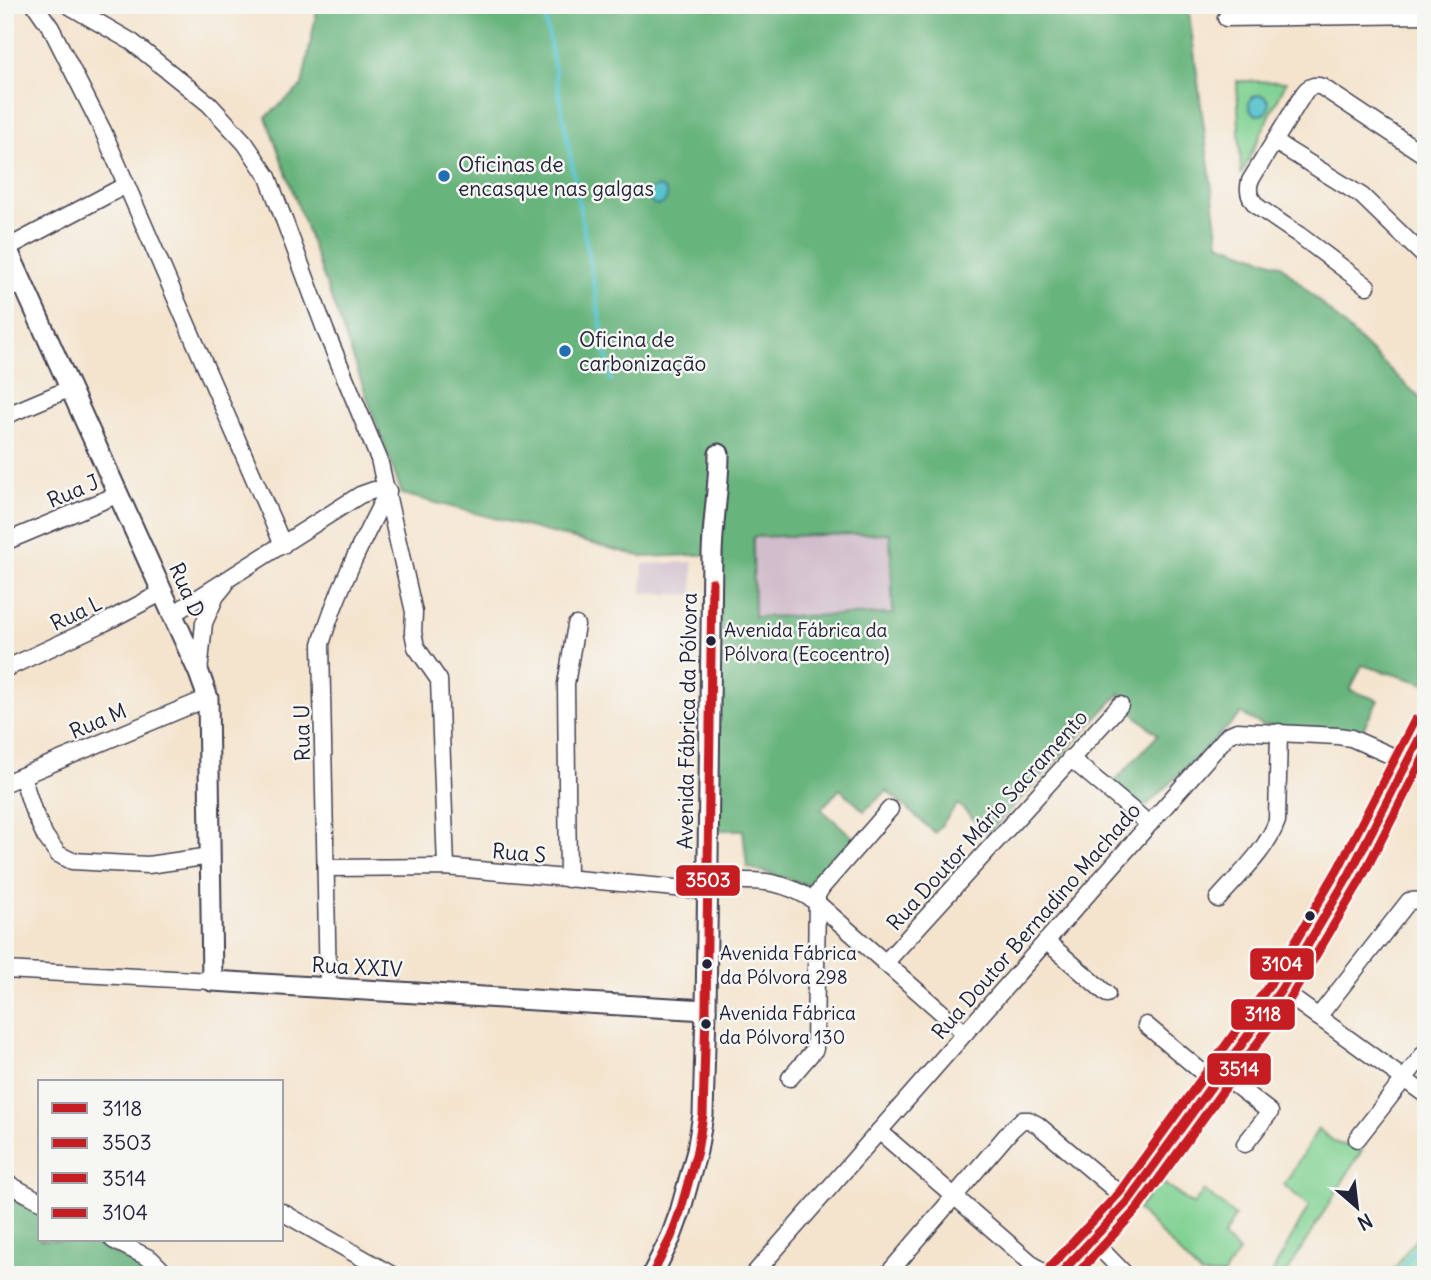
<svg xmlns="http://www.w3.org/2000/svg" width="1431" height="1280" font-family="Delius,sans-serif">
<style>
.industrial{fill:#d1bdcb}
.green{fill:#81d293;stroke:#527a67;stroke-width:2}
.forest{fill:#68b47d;stroke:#456b5c;stroke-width:2;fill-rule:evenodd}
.water{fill:#56c3cd;stroke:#3c7284;stroke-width:2}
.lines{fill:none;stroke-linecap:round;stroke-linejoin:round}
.stream{stroke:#56c3cd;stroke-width:4.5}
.minor-casing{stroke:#423f51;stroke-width:19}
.tertiary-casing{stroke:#423f51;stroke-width:23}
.minor{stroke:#fff;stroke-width:16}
.tertiary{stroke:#fff;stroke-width:19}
.bus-1-casing{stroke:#f6f6f2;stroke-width:14}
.bus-2-casing{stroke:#f6f6f2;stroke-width:14}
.bus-3-casing{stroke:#f6f6f2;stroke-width:14}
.bus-4-casing{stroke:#f6f6f2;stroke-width:14}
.bus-1{stroke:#c61d23;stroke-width:9}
.bus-2{stroke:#c61d23;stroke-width:9}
.bus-3{stroke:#c61d23;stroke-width:9}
.bus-4{stroke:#c61d23;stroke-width:9}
.poi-dot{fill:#1f6fb2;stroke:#f6f6f2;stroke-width:2.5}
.bus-dot{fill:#22223b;stroke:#f6f6f2;stroke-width:2.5}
.labels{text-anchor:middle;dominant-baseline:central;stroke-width:5;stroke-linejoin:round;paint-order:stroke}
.bus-label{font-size:19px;fill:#22223b;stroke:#f6f6f2;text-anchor:start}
.poi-label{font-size:21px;fill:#22223b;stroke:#f6f6f2;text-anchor:start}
.street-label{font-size:21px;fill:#22223b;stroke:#f6f6f2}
.line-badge{stroke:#f6f6f2;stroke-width:2.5}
.badge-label{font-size:19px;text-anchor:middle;font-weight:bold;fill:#fff}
</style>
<rect width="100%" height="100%" fill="#f6f6f2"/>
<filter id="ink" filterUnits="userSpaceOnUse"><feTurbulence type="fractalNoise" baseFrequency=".0143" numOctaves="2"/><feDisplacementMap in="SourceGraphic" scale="14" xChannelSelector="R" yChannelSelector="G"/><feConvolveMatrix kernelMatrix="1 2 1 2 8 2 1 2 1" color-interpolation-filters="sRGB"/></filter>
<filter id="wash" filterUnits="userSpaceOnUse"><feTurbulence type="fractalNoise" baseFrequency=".00686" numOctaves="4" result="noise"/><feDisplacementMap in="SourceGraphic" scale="28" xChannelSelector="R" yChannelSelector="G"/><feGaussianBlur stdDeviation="1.57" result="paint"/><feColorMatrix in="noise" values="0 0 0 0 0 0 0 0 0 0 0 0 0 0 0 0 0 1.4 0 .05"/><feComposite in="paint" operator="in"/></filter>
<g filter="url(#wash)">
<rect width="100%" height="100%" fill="#f4e4ce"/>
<g class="industrial">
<path d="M891 532 893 614 754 617 753 537Z"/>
<path d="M693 562V595L642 593 643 564Z"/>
</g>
<g class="green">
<path d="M1237 81 1286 82 1241 175Z"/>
<path d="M1318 1129 1336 1143 1362 1150 1285 1275H1271L1309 1206 1284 1185Z"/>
<path d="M1159 1180 1193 1205 1204 1190 1235 1216 1223 1237 1239 1252 1223 1275H1201L1138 1210Z"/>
<path d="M1426 1223V1275H1390Z"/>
</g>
<g class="forest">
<path d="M318 5H1188L1219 243 1281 265 1426 404V684L1362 665 1350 690 1378 700 1362 731 1262 725 1241 714 1145 807 1112 784 1158 735 1127 708 1120 693 988 833 958 804 935 833 887 791 864 811 840 789 821 809 854 838 812 886 747 867 743 830H717L721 554 643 557 402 494 266 117 302 86ZM890 533 893 614 754 617 753 537Z"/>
<path d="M5 1196 40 1214V1240H88L155 1275H5Z"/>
</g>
<g class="water">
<circle cx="1259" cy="105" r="10"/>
<circle cx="658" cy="196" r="9"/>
</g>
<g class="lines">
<g class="stream">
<path d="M543 5 611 380"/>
<path d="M1398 1275 1413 1252 1426 1238"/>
</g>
</g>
</g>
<g filter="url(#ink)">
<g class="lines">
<g class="minor-casing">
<g id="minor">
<path d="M35 5 51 28 103 131 283 545"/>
<path d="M68 5 132 42 209 104 245 143 268 177 326 332 379 459 414 612 413 632 416 647 439 680 446 867"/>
<path d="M1226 18 1426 15"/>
<path d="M1275 142 1362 196 1426 258"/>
<path d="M7 248 126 185"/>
<path d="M1367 286 1299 235 1258 207C1250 199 1247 192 1250 181L1304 93C1308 87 1315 84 1322 87L1426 156"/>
<path d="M5 291 23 283"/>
<path d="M5 416 71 388"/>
<path d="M5 542 119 494"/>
<path d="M173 614 360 495 374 490 388 491"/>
<path d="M5 669 104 623 163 592"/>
<path d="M199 673 204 623 216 596 225 585"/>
<path d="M1070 758 1149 824"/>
<path d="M22 776 33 810 45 836 58 854 72 861 148 865 211 856"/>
<path d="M5 783 208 698"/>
<path d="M326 868 446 867 708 891"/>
<path d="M568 879 566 684 576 625"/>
<path d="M707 881C750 881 779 876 816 902L965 1033"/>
<path d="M1218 899C1238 876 1267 850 1277 821L1279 732"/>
<path d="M1046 941 1107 994"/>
<path d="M885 963 1120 705"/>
<path d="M5 970 212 981"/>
<path d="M328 987 321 644C337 591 362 541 388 491"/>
<path d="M1281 990 1426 1095"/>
<path d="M1318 1017 1409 901 1426 900"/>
<path d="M1146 1025 1215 1083"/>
<path d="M1221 1074 1270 1112 1245 1144"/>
<path d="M790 1078 815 1049 817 895 822 887 890 809"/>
<path d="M879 1131 1045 1275"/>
<path d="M1357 1139 1426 1051"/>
<path d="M5 1182 40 1201"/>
<path d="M282 1212 392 1275"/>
<path d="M113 1240 151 1259 167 1275"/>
<path d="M1092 1240 1126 1275"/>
<path d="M753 1275 965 1033 1228 735 1237 731 1338 736 1351 738 1408 763"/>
<path d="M887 1275 1011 1130 1022 1120H1029L1038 1125 1128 1201"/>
</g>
</g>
<g class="tertiary-casing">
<g id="tertiary">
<path d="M5 244 199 673 208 698 212 981 706 1010"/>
<path d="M652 1275 671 1237 680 1212 697 1151 703 1115 706 1010 712 554C713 520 719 487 719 454"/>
<path d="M1059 1275 1128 1201 1281 990 1349 875 1426 726"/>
</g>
</g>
<use href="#minor" class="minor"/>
<use href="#tertiary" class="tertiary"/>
<g class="bus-1-casing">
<path id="bus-1" d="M1059 1275 1128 1201 1281 990 1349 875 1426 726"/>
</g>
<g class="bus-2-casing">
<path id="bus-2" d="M652 1275 671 1237 680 1212 697 1151 703 1115 706 1010 712 582"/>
</g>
<g class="bus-3-casing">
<path id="bus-3" d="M1076 1275 1138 1208 1291 997 1360 881 1426 753"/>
</g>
<g class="bus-4-casing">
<path id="bus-4" d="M1050 1267 1119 1193 1271 983 1338 869 1415 720"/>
</g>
<use href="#bus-1" class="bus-1"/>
<use href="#bus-2" class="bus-2"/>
<use href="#bus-3" class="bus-3"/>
<use href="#bus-4" class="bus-4"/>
</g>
</g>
<g class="poi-dot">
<circle cx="444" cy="176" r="7"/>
<circle cx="565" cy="351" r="7"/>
</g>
<g class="bus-dot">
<circle cx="711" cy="641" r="6"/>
<circle cx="1310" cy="916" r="6"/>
<circle cx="707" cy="964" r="6"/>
<circle cx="706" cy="1024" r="6"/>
</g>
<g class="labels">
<g class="bus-label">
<text x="724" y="630">Avenida Fábrica da<tspan x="724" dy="24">Pólvora (Ecocentro)</tspan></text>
<text x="720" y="953">Avenida Fábrica<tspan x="720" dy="24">da Pólvora 298</tspan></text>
<text x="719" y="1013">Avenida Fábrica<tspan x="719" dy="24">da Pólvora 130</tspan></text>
</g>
<g class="poi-label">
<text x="458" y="164">Oficinas de<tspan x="458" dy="24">encasque nas galgas</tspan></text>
<text x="579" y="339">Oficina de<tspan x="579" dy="24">carbonização</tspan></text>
</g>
<g class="street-label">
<text transform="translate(73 491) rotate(-23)">Rua J</text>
<text transform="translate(187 590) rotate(66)">Rua D</text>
<text transform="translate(76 613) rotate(-26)">Rua L</text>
<text transform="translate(98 721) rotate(-23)">Rua M</text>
<text transform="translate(687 721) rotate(-89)">Avenida Fábrica da Pólvora</text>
<text transform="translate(302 733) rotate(-91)">Rua U</text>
<text transform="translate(987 820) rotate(-48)">Rua Doutor Mário Sacramento</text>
<text transform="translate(519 853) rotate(5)">Rua S</text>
<text transform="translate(1036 921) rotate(-49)">Rua Doutor Bernadino Machado</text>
<text transform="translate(357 967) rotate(3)">Rua XXIV</text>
</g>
</g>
<g class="line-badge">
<rect x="675" y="864" width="66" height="33" rx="7" fill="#c61d23"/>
<rect x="1249" y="947" width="66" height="34" rx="7" fill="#c61d23"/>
<rect x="1230" y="998" width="66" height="33" rx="7" fill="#c61d23"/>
<rect x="1206" y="1052" width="66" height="34" rx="7" fill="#c61d23"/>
</g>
<g class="badge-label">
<text x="708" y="887">3503</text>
<text x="1282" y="971">3104</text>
<text x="1263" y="1021">3118</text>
<text x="1239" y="1076">3514</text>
</g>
<rect width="1431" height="1280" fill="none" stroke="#f6f6f2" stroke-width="28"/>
<rect x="38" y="1080" width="245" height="161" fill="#f6f6f2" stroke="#a1a1a9" stroke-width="2"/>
<rect x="52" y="1103" width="35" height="10" fill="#c61d23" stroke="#a1a1a9" stroke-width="2"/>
<text x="102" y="1116" font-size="21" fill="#22223b">3118</text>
<rect x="52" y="1138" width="35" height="10" fill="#c61d23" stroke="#a1a1a9" stroke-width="2"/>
<text x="102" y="1150" font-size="21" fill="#22223b">3503</text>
<rect x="52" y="1173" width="35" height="10" fill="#c61d23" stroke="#a1a1a9" stroke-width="2"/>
<text x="102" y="1186" font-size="21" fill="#22223b">3514</text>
<rect x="52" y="1208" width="35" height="10" fill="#c61d23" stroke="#a1a1a9" stroke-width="2"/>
<text x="102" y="1220" font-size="21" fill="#22223b">3104</text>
<g transform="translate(1357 1207) rotate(152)" stroke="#f6f6f2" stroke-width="5" paint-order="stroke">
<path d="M0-5L12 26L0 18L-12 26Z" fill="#22223b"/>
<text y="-10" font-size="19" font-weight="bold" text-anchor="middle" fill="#22223b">N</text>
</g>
</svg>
